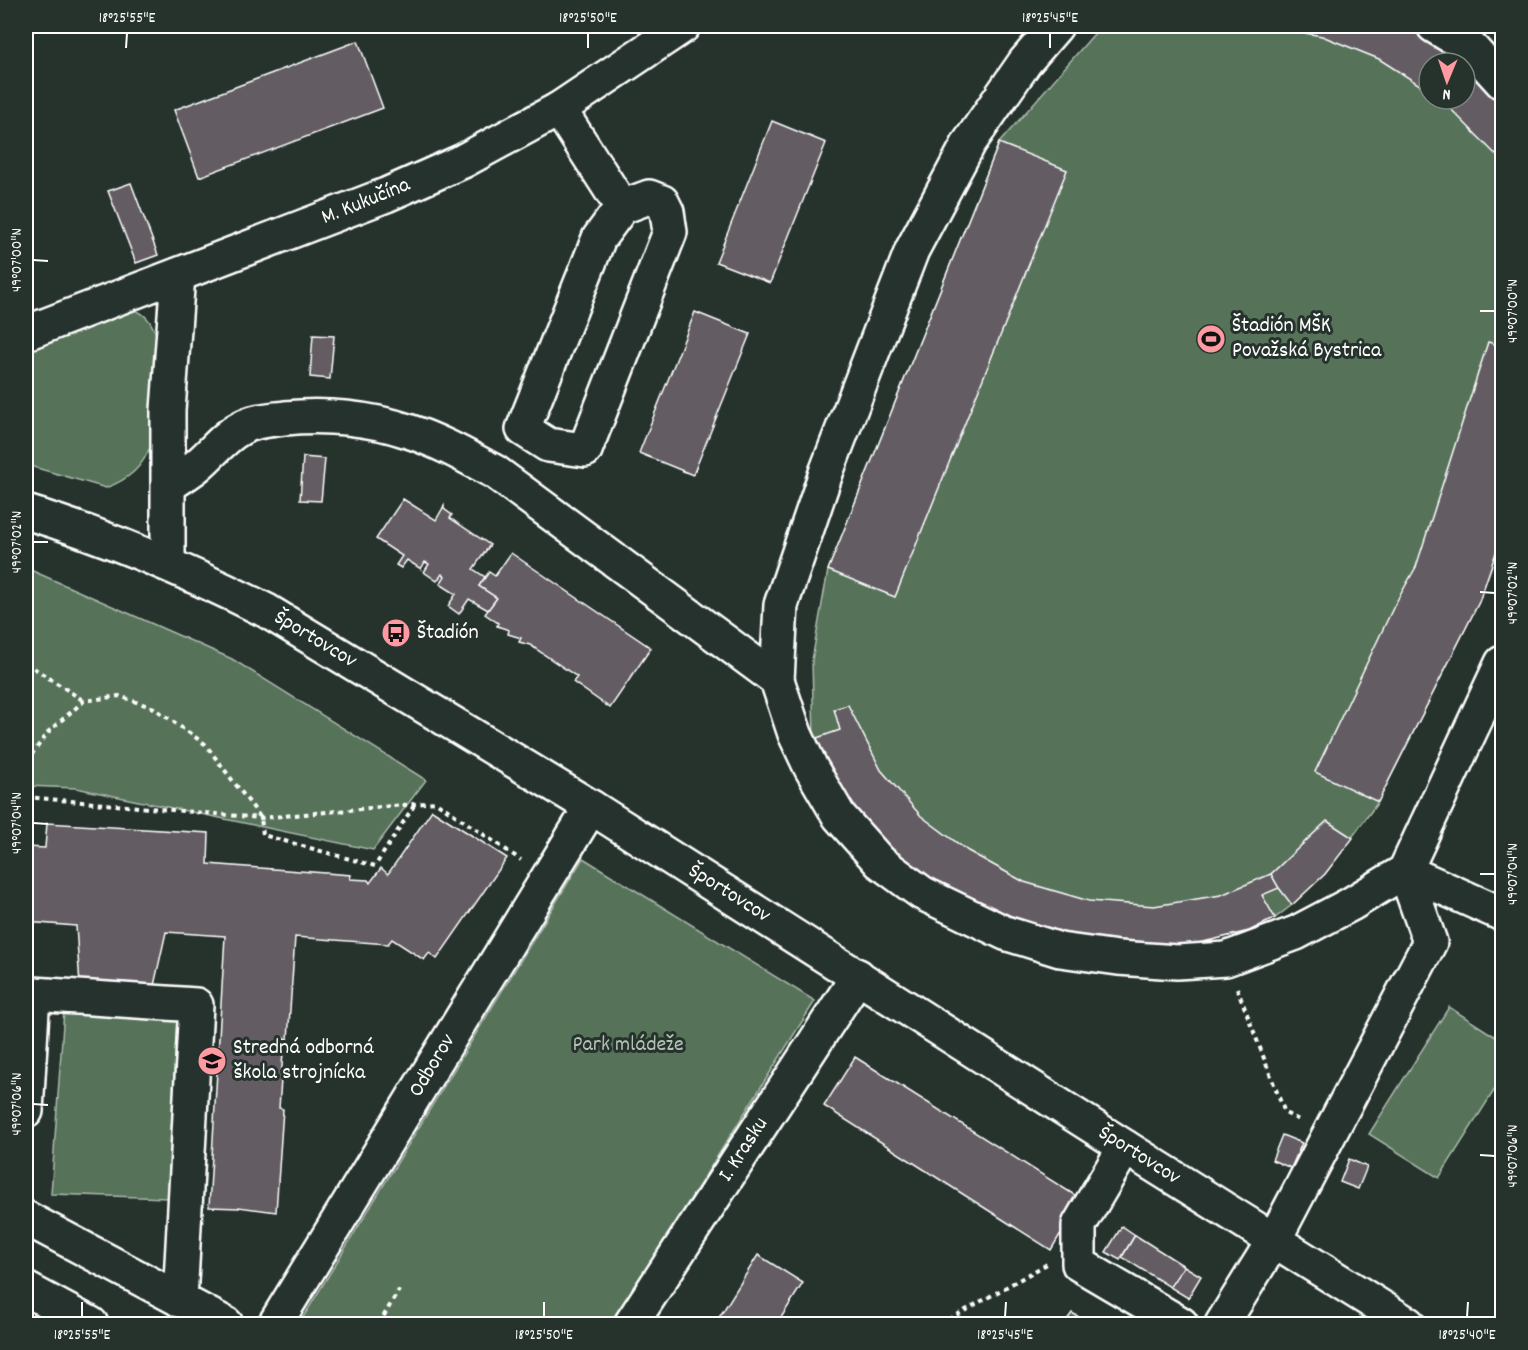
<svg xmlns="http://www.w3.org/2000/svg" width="1528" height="1350" font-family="Dekko,sans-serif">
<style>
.green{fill:#57735a;stroke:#abb9ac;stroke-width:1.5}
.building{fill:#635c64;stroke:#fff;stroke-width:1.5}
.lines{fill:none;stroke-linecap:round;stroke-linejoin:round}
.minor-casing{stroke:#fff;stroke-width:38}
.path{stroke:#fff;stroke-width:4;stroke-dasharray:4.5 4.5;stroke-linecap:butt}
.minor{stroke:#26332d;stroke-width:33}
.ticks{fill:none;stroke:#fff;stroke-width:2}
.labels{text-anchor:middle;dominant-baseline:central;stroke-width:6;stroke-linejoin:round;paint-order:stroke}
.street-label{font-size:22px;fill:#fff;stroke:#26332d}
.poi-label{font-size:22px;fill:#fff;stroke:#26332d;text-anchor:start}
.park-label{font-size:22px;fill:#b3c0b5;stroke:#26332d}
.neatline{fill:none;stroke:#fff;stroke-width:2}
.ticks-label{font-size:15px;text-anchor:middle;fill:#fff}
</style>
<rect width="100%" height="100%" fill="#26332d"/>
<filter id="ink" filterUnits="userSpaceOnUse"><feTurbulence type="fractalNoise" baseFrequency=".0167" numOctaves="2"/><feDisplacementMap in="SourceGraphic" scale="12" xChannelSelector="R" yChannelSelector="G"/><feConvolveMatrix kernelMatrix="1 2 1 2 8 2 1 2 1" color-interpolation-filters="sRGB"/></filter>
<g filter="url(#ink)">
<g class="green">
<path d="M1101 26H1404L1434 40 1429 63V99H1465V66L1502 99V535L1479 602 1378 802 1325 874 1292 905 1275 918 1249 931 1178 948 1094 944 814 739 812 660 828 570 999 143Z"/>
<path d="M135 310C147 315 151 322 156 334L151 445C142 468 129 479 106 488L26 465V351Z"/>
<path d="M26 568 232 659 426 780 373 850 76 788 26 786Z"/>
<path d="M583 858 815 1001 612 1324H299Z"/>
<path d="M1449 1007 1502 1041V1078L1439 1178 1369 1134Z"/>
<path d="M64 1010 177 1018 168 1198 51 1194Z"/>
</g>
<g class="building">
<path d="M1265 26H1404L1434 40 1462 63H1429V91L1379 59 1322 36Z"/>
<path d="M358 41 383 108 199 177 174 110Z"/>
<path d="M1465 66 1502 99V161L1441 99H1465Z"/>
<path d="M772 121 826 143 770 283 716 262Z"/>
<path d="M999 143 1067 170 895 597 828 570Z"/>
<path d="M131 183 158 255 136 263 108 191Z"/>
<path d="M695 312 750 334 693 475 639 453Z"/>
<path d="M313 335 334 336 330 379 310 377Z"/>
<path d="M1488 342 1502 346V535L1479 602 1378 802 1315 772 1394 606 1416 567Z"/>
<path d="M303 457 325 459 321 501 300 500Z"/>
<path d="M403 499 436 520 444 506V509L452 515 450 518 490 545 473 569 485 577 479 586 497 598 488 610 469 599 459 614 448 606 456 594 440 584 445 576 442 574 437 581 424 572 429 564 425 562 421 569 407 560 401 568 396 565 402 556 376 539Z"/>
<path d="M511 553 651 648 610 708 573 682 577 677 530 645 519 642 521 638 508 634 509 630 497 626 498 623 485 614 497 598 479 586 489 572 495 576Z"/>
<path d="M848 705 881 770 921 816 968 851 1024 882 1089 901 1154 906 1221 895 1271 874 1279 888 1262 895 1275 918 1249 931 1178 948 1052 935 979 910 912 870 871 834 824 768 814 739 840 730 834 709Z"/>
<path d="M432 810 507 858 437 959 429 953 424 960 392 939 388 944 295 937 288 1039 284 1038 279 1108 283 1109 276 1212 239 1207V1208L209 1207 225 936 166 932 153 990 80 985 76 926 26 922V847L45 848 47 823 209 833 208 864 351 875 350 879 368 880 370 883 381 868 388 874Z"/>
<path d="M1327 821 1353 838 1325 874 1292 905 1279 888 1271 874Z"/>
<path d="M855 1057 1081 1199 1051 1250 824 1106Z"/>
<path d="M1282 1135 1302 1143 1291 1168 1272 1160Z"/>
<path d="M1349 1159 1367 1167 1358 1189 1340 1182Z"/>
<path d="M1122 1226 1135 1235 1120 1260 1106 1252Z"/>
<path d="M1135 1235 1184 1266 1170 1287 1122 1257Z"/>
<path d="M758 1255 803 1283 777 1324H715Z"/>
<path d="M1184 1266 1201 1276 1188 1298 1170 1287Z"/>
<path d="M1072 1313 1091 1324H1064Z"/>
</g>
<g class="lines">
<g class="minor-casing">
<g id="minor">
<path d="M1056 26 1025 62 969 143 912 250 827 470 781 605 777 680 795 734 811 768 839 816 880 862 922 893 1005 933 1060 950 1118 958 1177 962 1226 959 1296 933 1351 904 1405 871 1502 663"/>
<path d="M1434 26 1472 49 1502 82"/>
<path d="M559 109 622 207"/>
<path d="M649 197 662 202 667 212 670 232 585 450 548 445 523 429 599 238 622 207Z"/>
<path d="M26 333 386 195 463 161 559 109 683 26"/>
<path d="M169 485C179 478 190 472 199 464 213 452 225 436 241 428 255 420 270 420 285 418 325 414 370 418 408 431 439 441 467 457 495 472L777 680"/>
<path d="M26 512C109 537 189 572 267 611L591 807 1125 1147 1408 1324"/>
<path d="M168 564V410L178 275"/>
<path d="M26 1111 33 994 196 1005 180 1300"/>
<path d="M1125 1147 1079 1225V1264L1181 1324"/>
<path d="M26 1218 226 1324"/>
<path d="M26 1289 91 1324"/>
<path d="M275 1324 591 807"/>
<path d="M631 1324 858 976"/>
<path d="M1222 1324 1274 1240 1430 942 1405 871 1502 914"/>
</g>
</g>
<g class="path">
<path d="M26 663 84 701"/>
<path d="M26 762 50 730 84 701 119 696 154 708 205 744 261 818 263 835 375 866 415 804"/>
<path d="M26 797 261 818 436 802 521 860"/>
<path d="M1237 988 1285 1113 1301 1121"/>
<path d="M379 1324 399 1290"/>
<path d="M941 1324 1047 1264"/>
</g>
<use href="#minor" class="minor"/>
</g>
</g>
<path class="ticks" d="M126 48 127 33M588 48V33M1050 48V33M33 260 48 261M1480 311H1495M33 542H48M1480 592 1495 593M33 823 48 824M1480 874H1495M33 1104 48 1105M1480 1155 1495 1156M82 1317V1302M544 1317V1302M1005 1317 1006 1302M1467 1317 1468 1302"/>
<defs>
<g id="stadium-disc" transform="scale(1.5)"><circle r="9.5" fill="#ff9aa2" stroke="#26332d"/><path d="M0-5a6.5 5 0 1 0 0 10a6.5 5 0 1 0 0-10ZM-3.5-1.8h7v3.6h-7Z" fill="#111"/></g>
<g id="bus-disc" transform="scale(1.5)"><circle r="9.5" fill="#ff9aa2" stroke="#26332d"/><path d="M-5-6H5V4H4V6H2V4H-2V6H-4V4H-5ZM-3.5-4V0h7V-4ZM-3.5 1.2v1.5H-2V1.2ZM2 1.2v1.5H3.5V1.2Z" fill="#111"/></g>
<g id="school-disc" transform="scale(1.5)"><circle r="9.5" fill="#ff9aa2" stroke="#26332d"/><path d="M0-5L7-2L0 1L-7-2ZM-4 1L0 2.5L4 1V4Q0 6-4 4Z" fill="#111"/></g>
</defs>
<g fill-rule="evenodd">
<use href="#stadium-disc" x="1211" y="339"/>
<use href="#bus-disc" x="396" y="633"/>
<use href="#school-disc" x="212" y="1061"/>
</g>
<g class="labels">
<g class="street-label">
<text transform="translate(366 202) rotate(-22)">M. Kukučína</text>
<text transform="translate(315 640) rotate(31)">Športovcov</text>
<text transform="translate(729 894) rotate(32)">Športovcov</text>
<text transform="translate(433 1066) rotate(-59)">Odborov</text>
<text transform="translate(744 1150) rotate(-57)">I. Krasku</text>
<text transform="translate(1139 1156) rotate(32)">Športovcov</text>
</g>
<g class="poi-label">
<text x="1232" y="326">Štadión MŠK<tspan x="1232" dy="25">Považská Bystrica</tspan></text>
<text x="417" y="633">Štadión</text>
<text x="233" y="1048">Stredná odborná<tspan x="233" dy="25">škola strojnícka</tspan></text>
</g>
<g class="park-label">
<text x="628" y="1045">Park mládeže</text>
</g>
</g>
<rect width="1528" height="1350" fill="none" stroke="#26332d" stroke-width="66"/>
<g transform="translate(1447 81) rotate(182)"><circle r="28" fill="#26332d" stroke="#7d8581" stroke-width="1.5"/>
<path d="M0-4.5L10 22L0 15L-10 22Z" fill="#ff9aa2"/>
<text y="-9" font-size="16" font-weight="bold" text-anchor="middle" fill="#ffffff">N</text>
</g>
<rect x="33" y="33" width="1462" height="1284" class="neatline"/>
<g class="ticks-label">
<text x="127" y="22">18°25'55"E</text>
<text x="588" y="22">18°25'50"E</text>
<text x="1050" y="22">18°25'45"E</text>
<text transform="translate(16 260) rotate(-90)" y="5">49°07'00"N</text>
<text transform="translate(1512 311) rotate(-90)" y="5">49°07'00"N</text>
<text transform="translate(16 542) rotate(-90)" y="5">49°07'02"N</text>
<text transform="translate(1512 593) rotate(-90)" y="5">49°07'02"N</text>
<text transform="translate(16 823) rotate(-90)" y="5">49°07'04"N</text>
<text transform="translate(1512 874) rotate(-90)" y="5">49°07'04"N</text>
<text transform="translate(16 1104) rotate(-90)" y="5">49°07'06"N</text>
<text transform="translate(1512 1156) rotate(-90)" y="5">49°07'06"N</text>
<text x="82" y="1339">18°25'55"E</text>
<text x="544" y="1339">18°25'50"E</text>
<text x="1005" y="1339">18°25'45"E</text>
<text x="1467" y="1339">18°25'40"E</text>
</g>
</svg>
